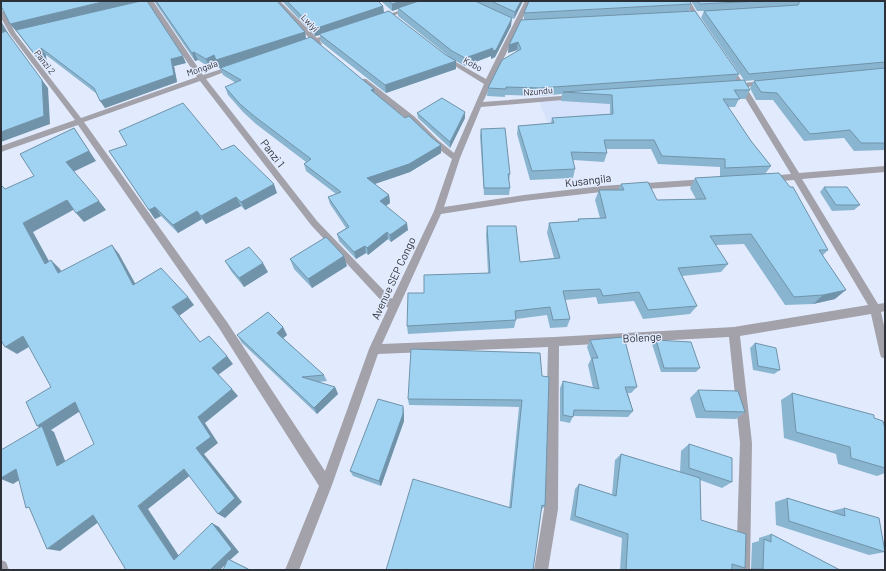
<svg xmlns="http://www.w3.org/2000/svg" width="886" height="571" font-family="Barlow,sans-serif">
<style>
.built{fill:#d6e1fb}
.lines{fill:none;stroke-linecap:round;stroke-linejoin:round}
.minor{fill:#a3a1a9;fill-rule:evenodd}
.wall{fill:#8ab5d0}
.shaded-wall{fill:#7093a9}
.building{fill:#a0d2f2;stroke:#7093a9}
.labels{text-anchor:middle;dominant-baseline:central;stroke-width:3;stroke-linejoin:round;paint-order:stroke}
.far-street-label{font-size:9px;fill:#2d3037;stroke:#e2ebfe}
.street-label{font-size:11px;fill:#2d3037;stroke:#e2ebfe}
</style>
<rect width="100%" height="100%" fill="#e2ebfe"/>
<path class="built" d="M634 95 654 133 556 143 539 101Z"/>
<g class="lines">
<g class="minor">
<path d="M147 1H153L203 75 231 66H235V68L206 79 317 221 392 299 434 211 452 159 432 144 409 121 359 81 363 79H366L415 117 438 140 454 153 484 84 442 58 447 57 486 79 525 1H531L483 102 574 95 578 97 574 99 481 107 460 158 444 207 524 195 601 186 706 179 710 182 706 185 601 192 524 201 441 214 382 344 554 337 734 327 868 305 794 180 769 182 765 179 769 176 791 174 739 88H734L730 86 737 84 727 67 728 66H732L743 83 765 81 769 83 765 85 746 87 799 173 885 166V172L802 179 878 304 885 303V311L881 312 885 330V359L881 357 880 354 871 314 740 336 752 443 750 570H736L740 443 729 337 559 346 558 509 548 570H534L544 509 548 347 378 354 332 485 299 570H285L319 486 219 328 78 125 1 152V146L75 120 10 34 1 18V10L4 12 16 34 81 118 197 77ZM200 81 311 225 388 308 369 349 325 471 227 322 84 122Z"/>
<path d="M274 1H280L317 38 332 33 335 35 320 41 322 44 321 45H317L314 43 300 46V44L311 40Z"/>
<path d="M427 1H436L383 19 378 18Z"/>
<path d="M684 1H690L702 22 701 23H697Z"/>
<path d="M1 560 6 562 9 570H1Z"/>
</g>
</g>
<g class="wall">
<path d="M1 1 186 63 174 66 177 82 105 108 97 94 46 55 47 71 16 31 3 10 1 9Z"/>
<path d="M154 1H277L305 32 306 39 374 89 375 93 441 153 410 172 374 184 389 195 390 203 386 206 408 230 391 242 388 239 368 255 366 253 356 259 339 241 337 234 346 228 330 204 328 197 336 194 306 171 304 164 306 162 256 124 243 112 228 95 225 87 236 83 223 75 220 68H219L217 63 209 67 198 60 195 61Z"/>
<path d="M282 1H378L383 6 384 13 451 58 398 16V9L392 11 381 1H523L514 19 492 9 511 26 495 57 491 59V56L465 66 454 60 456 69 386 93 321 42 320 35 315 36Z"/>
<path d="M691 1H885V150L854 151 844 138 804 141 773 100H756L750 88 754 81 756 80 745 81 750 90 745 99H739L735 107H728L751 141 771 166 765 174 828 250 823 255 835 299 813 304 785 305 744 244 716 245 728 264 721 272 682 276 697 306 690 314 643 319 634 301 598 304 596 297 565 300 570 319 567 327 550 328 547 315 516 319V320L514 328 408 334 407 326 424 293 488 273 486 235 487 226 520 262 554 258 547 233 549 223 578 221V219L600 218 595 200 599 190H618L621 184 657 200 696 199 690 188 695 178 720 177V167L658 164 651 149H606L607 153 604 162 573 160 575 169 573 178 530 180 517 134 518 126 551 123 552 118 610 114V104L561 101 562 94 539 96 505 95V97L487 96 488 88 517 51V50L508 53 509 45 524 19V13L691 4 689 11 739 74 735 80H744L701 18 704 11H697Z"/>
<path d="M465 112V118L450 148 418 118 417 113Z"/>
<path d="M481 129 510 174 509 181 510 188 509 195H484L480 136Z"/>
<path d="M222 150 277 193 245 210 241 206 206 224 202 219 178 233 161 216 155 219 109 151Z"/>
<path d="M824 187 860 205 854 210 832 211 820 192Z"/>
<path d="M290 259 347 266 312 288 294 269Z"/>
<path d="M225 261 268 272 244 287 231 271Z"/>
<path d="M283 327 287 335 283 338 324 375 327 381 319 382 335 387 338 394 317 414 242 343 237 335Z"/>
<path d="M590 340 637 387 631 393H628L633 411 628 417 573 416 570 423 560 421V388L563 381 593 388 588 365 591 359 587 347Z"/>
<path d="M656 340 700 368 696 372H661L652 344Z"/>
<path d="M755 343 780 370 774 374 753 370 750 348Z"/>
<path d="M540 353 545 506 541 510 533 570H386L509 508 519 407 409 405 408 399Z"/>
<path d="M698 390 745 412 736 419 696 418 690 398Z"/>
<path d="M792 393 874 418 885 429V473L877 476 838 464 836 454 784 438 781 400Z"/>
<path d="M404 414V421L381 486 353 476 350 471Z"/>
<path d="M689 444 732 482 722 488 700 480 701 520 745 568 735 570 732 569V570H620L622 538 570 520 575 489 579 484 612 495 615 460 621 454 680 472 681 451Z"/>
<path d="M787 498 831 511 844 508 885 552 869 555 776 525 775 502Z"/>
<path d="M771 534 840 570H747L751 569 752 543 759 541V538Z"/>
</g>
<g class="shaded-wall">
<path d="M106 1H141L16 31 10 24Z"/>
<path d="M400 1H422L398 8V9L392 11V4Z"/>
<path d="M521 1H523L514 19 515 12Z"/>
<path d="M383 6 384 13 319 34 320 35 315 36 314 29Z"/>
<path d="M512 18 511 26 495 57 491 59V56L465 66V58Z"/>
<path d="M1 21 8 33 1 35Z"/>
<path d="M305 32 306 39 219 68 216 60Z"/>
<path d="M518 42 517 50 508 53 509 45Z"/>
<path d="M41 48 46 55 47 71 42 64Z"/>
<path d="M194 52 198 60 195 61 192 53Z"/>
<path d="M214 55 217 63 209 67 206 59Z"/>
<path d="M183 56 186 63 174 66 177 82 105 108 100 101 171 59Z"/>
<path d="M456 61V69L386 93 385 85Z"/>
<path d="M42 80 48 88 50 124 1 142V132Z"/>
<path d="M374 89 375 97 371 90Z"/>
<path d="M465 112V118L450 148V142Z"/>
<path d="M74 128 96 161 73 172 66 162Z"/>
<path d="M441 145V153L410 172 369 186 367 178Z"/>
<path d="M274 184 277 193 245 210 241 202Z"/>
<path d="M389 195 390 203 381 209 380 201Z"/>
<path d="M236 197 241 206 206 224 201 216Z"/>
<path d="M67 200 75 209 33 232 55 272 45 264 23 223Z"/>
<path d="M99 201 106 210 84 222 76 213Z"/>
<path d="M155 207 161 216 155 219 149 210Z"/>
<path d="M197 211 202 219 178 233 173 225Z"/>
<path d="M407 223 408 230 391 242 390 235Z"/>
<path d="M387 232 388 239 368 255 367 248Z"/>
<path d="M112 245 119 254 141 294 133 285Z"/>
<path d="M365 246 366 253 356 259 354 252Z"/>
<path d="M344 256 347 266 312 288 308 279Z"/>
<path d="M51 260 60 269 67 282 58 273Z"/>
<path d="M263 263 268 272 244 287 239 278Z"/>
<path d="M846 290 835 299 813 304 823 295Z"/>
<path d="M188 297 194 305 179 316 207 350 172 307Z"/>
<path d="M283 327 287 335 281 340 277 333Z"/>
<path d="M23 336 34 344 17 354 5 347Z"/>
<path d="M227 356 233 364 218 375 212 368Z"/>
<path d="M335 387 338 394 317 414 314 408Z"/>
<path d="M232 389 238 396 205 423 218 443 204 454 242 502 225 518 218 514 196 448 198 417Z"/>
<path d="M75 402 85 408 51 430 54 432 69 471 57 466 43 429 37 426Z"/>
<path d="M403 406 404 414V421L381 486 379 481Z"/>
<path d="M16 469 29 474 13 484 1 479V478Z"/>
<path d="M184 469 192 474 148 509 183 562 174 560 138 506Z"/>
<path d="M93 515 104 518 60 551 47 549Z"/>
<path d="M212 523 219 527 239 552 230 560 251 570H248L230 560 220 570H210Z"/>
</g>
<g class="building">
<path d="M1 1H106L10 24 1 6Z"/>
<path d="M141 1H147L183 56 171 59 174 75 100 101 94 88 41 48 42 64 16 30Z"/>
<path d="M156 1H277L305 32 216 60 214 55 206 59 194 52 192 53Z"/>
<path d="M287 1H378L383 6 314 29Z"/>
<path d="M389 1H400L392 4Z"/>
<path d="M419 1H475L512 18 496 50 492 51 493 48 465 58 452 51 398 8Z"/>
<path d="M491 1H521L515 12Z"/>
<path d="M529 1H690L691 4 524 13Z"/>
<path d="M698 1H760L700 4Z"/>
<path d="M799 1H885V62L749 74 704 11 798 5 800 1Z"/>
<path d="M389 11 446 55 456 61 385 85 319 34Z"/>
<path d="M695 11 739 74 540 88 506 87V89L488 88 502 60 521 49 518 42 509 45 521 20Z"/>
<path d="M6 31 42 80 44 116 1 132V33Z"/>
<path d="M311 37 374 89 371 90 405 118 409 116 431 137 441 145 409 164 367 178 389 195 380 201 407 223 390 235 387 232 367 248 365 246 354 252 337 234 349 227 328 197 341 192 304 164 311 159 254 116 240 104 225 87 241 80 220 68Z"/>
<path d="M885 68V143H861L850 130 810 134 777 93 761 92 754 81Z"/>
<path d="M744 80 750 90H734L740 99H723L751 141 771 166 725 168V159L662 156 654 140H604L607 153 571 152 575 169 532 171 518 126 554 123 552 118 613 114 612 95 563 92Z"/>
<path d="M442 98 465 112 450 142 417 113Z"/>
<path d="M183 103 222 150 234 145 274 184 241 202 236 197 201 216 197 211 173 225 155 207 149 210 109 151 127 145 119 131Z"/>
<path d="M74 128 89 151 66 162 99 201 76 213 67 200 23 223 45 264 51 260 58 273 112 245 133 285 161 268 188 297 172 307 200 342 209 336 227 356 212 368 232 389 198 417 211 437 196 448 235 498 218 514 184 469 138 506 174 560 212 523 232 549 210 570H126L93 515 47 549 29 507 26 508 16 469 1 478V450L42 426 57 466 94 444 75 402 37 426 26 402 51 387 23 336 5 347 1 340V185L5 189 34 176 20 154Z"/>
<path d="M505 128 510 174H508L510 188H484L481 129Z"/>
<path d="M779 173 790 187H793L828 250H819L846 290 823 295 794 297 751 234 710 236 728 264 678 268 697 306 648 310 639 292 603 296 600 289 563 291 570 319 553 320 550 307 515 311 516 320 407 326 408 293H424V275L490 273 487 226H516L520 262 560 258 549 223 579 221 578 219 606 218 599 190H624L621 184 648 182 657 200 706 199 695 178Z"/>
<path d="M824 187H847L860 205H836Z"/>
<path d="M326 237 344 256 308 279 290 259Z"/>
<path d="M249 247 263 263 239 278 225 261Z"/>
<path d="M268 312 283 327 277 333 324 375 302 377 335 387 314 408 237 335Z"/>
<path d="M624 337 637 387H625L633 411 574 410 573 417 563 415V381L599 389 592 358H598L590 340Z"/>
<path d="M656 340 691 342 700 368H664Z"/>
<path d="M755 343 776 348 780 370 758 366Z"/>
<path d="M411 349 540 353 542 376 549 377 546 476 545 506 542 505 533 570H408L406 569 405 570H386L413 479 511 508 522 400 408 399Z"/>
<path d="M698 390 738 391 745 412 705 411Z"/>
<path d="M792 393 874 415V418L883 421 885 429V468L851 458 850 447 796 432Z"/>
<path d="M378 399 403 406V414L379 481 350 471Z"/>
<path d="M689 444 732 458V482L689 468Z"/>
<path d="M621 454 700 478 701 520 746 534 745 568 732 564V570H626L628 534 575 516 579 484 616 496Z"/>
<path d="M787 498 845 516 844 508 879 518 885 552 789 521Z"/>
<path d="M771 534 840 570H753L751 569H763L764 539 771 542Z"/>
<path d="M228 559 248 569V570H223Z"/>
</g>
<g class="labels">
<g class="far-street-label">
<text transform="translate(310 23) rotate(47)">Lwiyi</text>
<text transform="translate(45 62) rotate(53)">Panzi 2</text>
<text transform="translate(473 64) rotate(29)">Kobo</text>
<text transform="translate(202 68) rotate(-19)">Mongala</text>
<text transform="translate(538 91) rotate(-5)">Nzundu</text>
</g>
<g class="street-label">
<text transform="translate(273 153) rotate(52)">Panzi 1</text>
<text transform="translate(588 180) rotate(-7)">Kusangila</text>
<text transform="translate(393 278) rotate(-65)">Avenue SEP Congo</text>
<text transform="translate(642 337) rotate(-3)">Bolenge</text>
</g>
</g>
<rect width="886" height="571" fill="none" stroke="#2d3037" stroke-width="4"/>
</svg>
